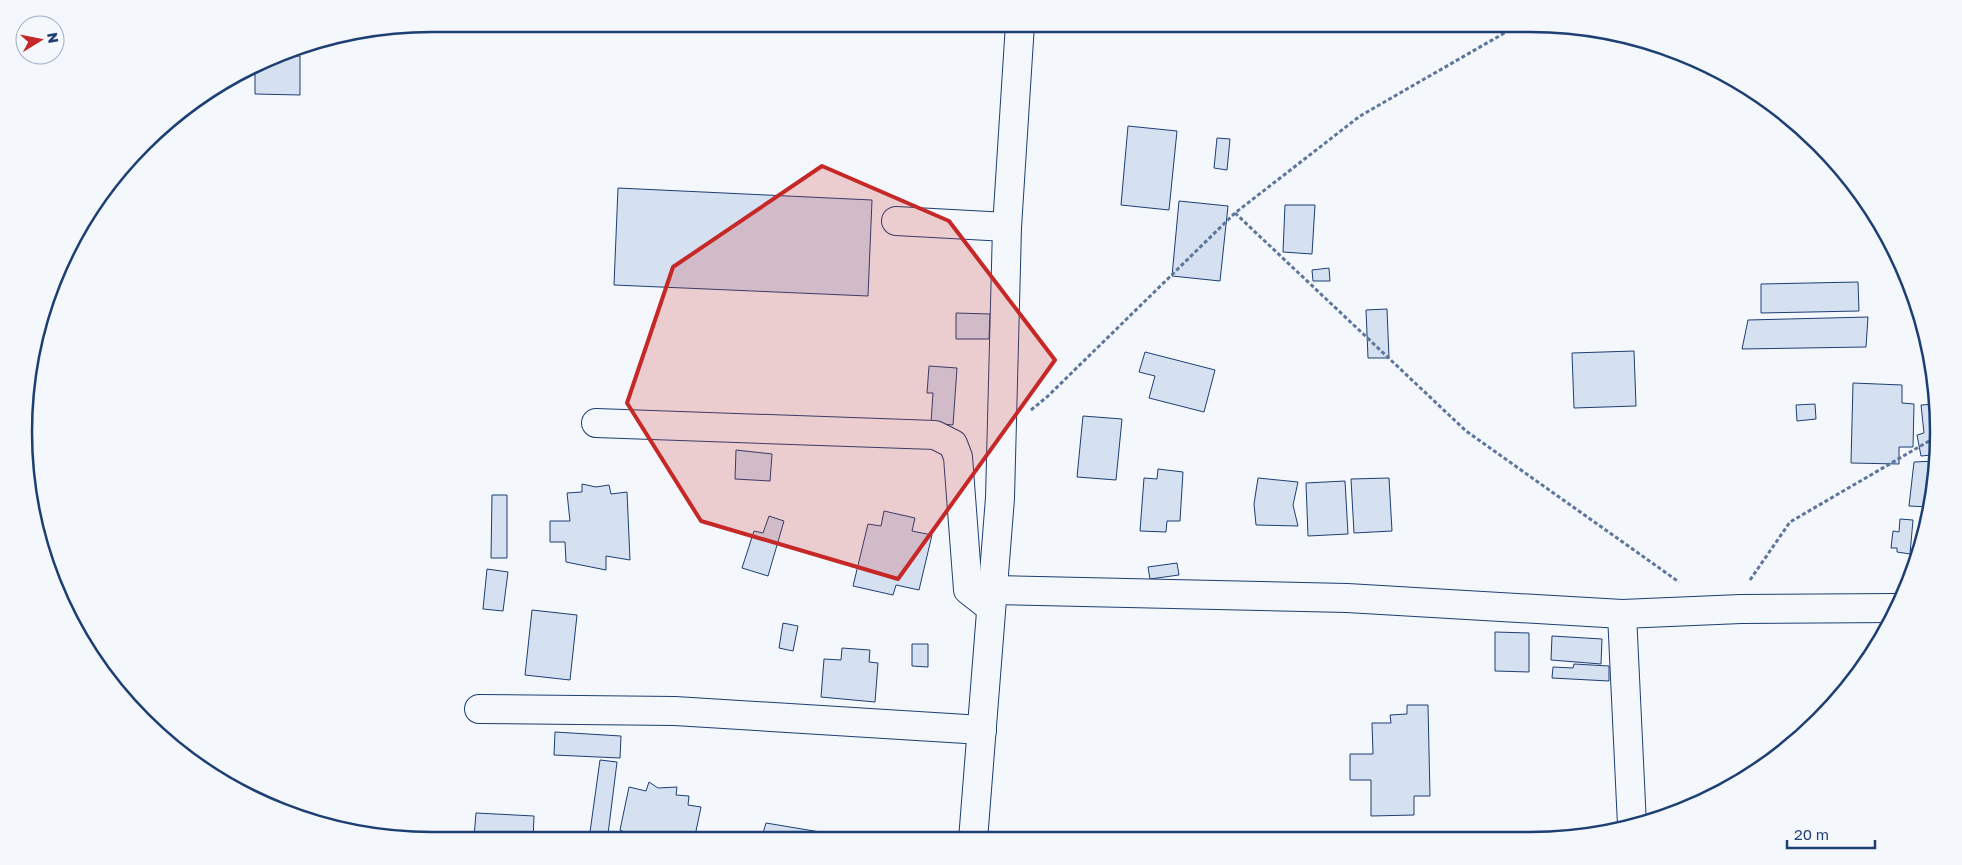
<svg xmlns="http://www.w3.org/2000/svg" width="1962" height="865" font-family="'Golos Text',sans-serif">
<style>
.building{fill:#d5e0f0;stroke:#1d3f73}
.lines{fill:none;stroke-linecap:round;stroke-linejoin:round}
.minor-casing{stroke:#1d3f73;stroke-width:30}
.path{stroke:#5e769c;stroke-width:3;stroke-dasharray:4 2.5;stroke-linecap:butt}
.minor{stroke:#f4f7fb;stroke-width:28}
.marked{fill:#c62828;fill-opacity:0.2;stroke:#c62828;stroke-width:4;stroke-linejoin:round}
.rim{fill:none;stroke:#1d3f73;stroke-width:2.5}
</style>
<rect width="100%" height="100%" fill="#f4f7fb"/>
<g class="building">
<path d="M278 56H300V95L255 94V66Z"/>
<path d="M1128 126 1177 131 1169 210 1121 205Z"/>
<path d="M1217 138 1230 139 1227 170 1214 168Z"/>
<path d="M618 188 872 200 868 296 614 285Z"/>
<path d="M1179 201 1228 206 1220 281 1172 276Z"/>
<path d="M1285 205H1315L1312 254 1283 252Z"/>
<path d="M1329 268 1330 281H1313L1312 270Z"/>
<path d="M1858 282 1859 311 1761 313V284Z"/>
<path d="M1387 309 1389 358H1368L1366 310Z"/>
<path d="M956 313 990 314 989 339H956Z"/>
<path d="M1868 317 1866 347 1742 349 1748 320Z"/>
<path d="M1634 351 1636 406 1574 408 1572 353Z"/>
<path d="M1145 352 1215 370 1204 412 1149 398 1155 376 1139 372Z"/>
<path d="M929 366 957 368 953 425 931 423 933 393H927Z"/>
<path d="M1853 383 1902 385V403L1914 404 1913 447H1899V464L1851 463Z"/>
<path d="M1815 404 1816 419 1797 421 1796 405Z"/>
<path d="M1937 404 1936 458 1932 459V455L1921 456 1917 435 1924 433 1921 405Z"/>
<path d="M1083 416 1122 419 1116 480 1077 477Z"/>
<path d="M736 450 772 454 770 481 735 479Z"/>
<path d="M1936 461 1935 486 1930 507 1909 506 1914 462Z"/>
<path d="M1158 469 1183 472 1180 521H1167L1166 532 1140 531 1144 478 1157 479Z"/>
<path d="M1258 478 1298 482 1293 505 1298 526 1256 525 1254 504Z"/>
<path d="M1389 478 1392 531 1354 533 1351 479Z"/>
<path d="M1345 481 1348 534 1308 536 1306 483Z"/>
<path d="M582 484 596 487 609 485 611 494 627 492 630 560 606 556V570L566 562 565 542H550V521H570L567 493 582 492Z"/>
<path d="M492 495H507V558H491Z"/>
<path d="M884 511 915 518 912 531 932 535 919 590 896 585 893 595 853 586 868 524 881 526Z"/>
<path d="M769 516 784 521 768 576 742 568 754 531 763 533Z"/>
<path d="M1900 519 1913 520 1910 554 1897 552V548H1891L1893 531 1899 532Z"/>
<path d="M1177 563 1179 575 1150 579 1148 567Z"/>
<path d="M487 569 508 572 503 611 483 609Z"/>
<path d="M532 610 577 615 570 680 525 675Z"/>
<path d="M783 623 798 626 793 651 779 648Z"/>
<path d="M1495 632 1529 633V672L1495 671Z"/>
<path d="M1552 636 1602 639 1601 664 1551 660Z"/>
<path d="M912 644H928V667L912 666Z"/>
<path d="M842 648 870 650 869 662 878 663 875 702 821 697 824 659 841 660Z"/>
<path d="M1574 664 1609 666V681L1552 678 1553 667 1573 668Z"/>
<path d="M1407 705H1428L1430 796H1414V815L1371 816V780H1350V754H1373L1372 723H1391L1390 715 1407 714Z"/>
<path d="M555 732 621 736 620 758 554 755Z"/>
<path d="M600 760 617 762 608 834 590 832Z"/>
<path d="M649 782 658 788 677 787 676 795 689 796 688 805 701 807 695 836 685 832 677 840 659 841 654 834 649 841H643L620 830 629 787 646 791Z"/>
<path d="M476 813 534 816 533 841 474 837Z"/>
<path d="M766 823 820 832 818 840H761Z"/>
</g>
<g class="lines">
<g class="minor-casing">
<g id="minor">
<path d="M896 221 1007 227"/>
<path d="M596 423 935 435 953 444 958 457 968 590 991 608"/>
<path d="M992 590 1347 598 1622 614 1741 609 1895 608"/>
<path d="M1622 614 1632 825"/>
<path d="M479 709 675 711 982 730"/>
<path d="M973 840 1000 498 1007 227 1020 24"/>
</g>
</g>
<g class="path">
<path d="M1235 213 1466 431 1679 582"/>
<path d="M1031 410 1048 396 1235 213 1360 116 1520 24"/>
<path d="M1750 580 1790 522 1936 437"/>
</g>
<use href="#minor" class="minor"/>
</g>
<path class="marked" d="M822 166 949 221 1055 360 898 579 701 521 627 403 673 267Z"/>
<path d="M0 0H1962V865H0ZM432 32H1530A400 400 0 0 1 1930 432V432A400 400 0 0 1 1530 832H432A400 400 0 0 1 32 432V432A400 400 0 0 1 432 32Z" fill="#f4f7fb" fill-rule="evenodd"/>
<path class="rim" d="M432 32H1530A400 400 0 0 1 1930 432V432A400 400 0 0 1 1530 832H432A400 400 0 0 1 32 432V432A400 400 0 0 1 432 32Z"/>
<g transform="translate(40 40) rotate(80)"><circle r="24" fill="#f4f7fb" stroke="#9eadc5"/>
<path d="M0-4L9 19L0 12L-9 19Z" fill="#c62828"/>
<text y="-8" font-size="14" font-weight="bold" text-anchor="middle" fill="#1d3f73">N</text>
</g>
<path d="M1787 840v8h88v-8" fill="none" stroke="#1d3f73" stroke-width="2.5"/>
<text x="1794" y="840" font-size="15" fill="#1d3f73" stroke="#f4f7fb" stroke-width="4" paint-order="stroke">20 m</text>
</svg>
